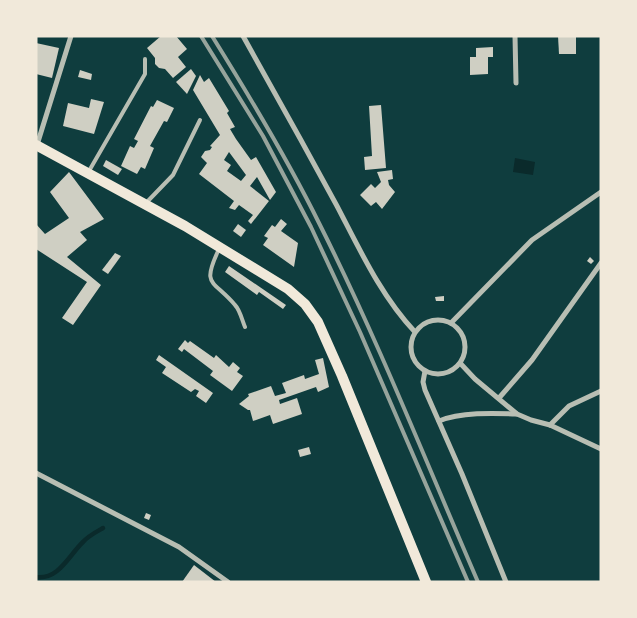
<svg xmlns="http://www.w3.org/2000/svg" width="637" height="618" font-family="'Public Sans',sans-serif">
<style>
.water{fill:#0a2a2b}
.lines{fill:none;stroke-linecap:round;stroke-linejoin:round}
.stream{stroke:#0a2a2b;stroke-width:4.5}
.building{fill:#cfcfc3;fill-rule:evenodd}
.service{stroke:#b8beb3;stroke-width:4}
.minor{stroke:#b8beb3;stroke-width:5}
.secondary{stroke:#f1e9da;stroke-width:10}
.rail{stroke:#97a49c;stroke-width:4}
</style>
<rect width="100%" height="100%" fill="#0f3d3e"/>
<path class="water" d="M515 158 535 162 533 175 513 172Z"/>
<g class="lines">
<path class="stream" d="M36 577C59 580 69 555 83 542 88 536 96 532 103 528"/>
</g>
<g class="building">
<path d="M161 36H176L187 49 178 57 186 67 173 78 165 69 159 68 155 64V58L147 48Z"/>
<path d="M558 36H576V54H559Z"/>
<path d="M36 43 59 48 52 78 36 74Z"/>
<path d="M493 47V57H488V74L470 75V57H476V48Z"/>
<path d="M191 69 196 76 187 94 176 82Z"/>
<path d="M80 70 92 74 91 80 78 77Z"/>
<path d="M200 75 204 82 209 78 229 111 227 113 235 127 230 129 236 139 251 160 256 157 276 192 270 200 257 177 250 186 269 201 251 224 248 221 253 215 239 205 235 210 229 208 234 201 199 174 207 163 201 157 205 151 210 150 212 147 210 146 220 135 193 90ZM229 152 246 175 241 181 227 171 231 165 224 160Z"/>
<path d="M91 99 104 102 94 134 63 126 68 103 89 108Z"/>
<path d="M157 100 174 108 167 122 164 121 150 146 154 148 145 169 141 167 137 174 121 166 130 146 134 148 138 141 134 139 151 106 153 107Z"/>
<path d="M381 105 386 168 365 170 364 157 372 156 369 106Z"/>
<path d="M106 160 122 169 118 175 103 166Z"/>
<path d="M392 170 393 179 388 180 389 185 395 192 382 209 376 202 371 206 360 195 371 184 375 188 381 182 377 172Z"/>
<path d="M69 172 104 219 80 232 87 240 67 257 101 285 73 325 62 318 87 282 36 249V224L45 234 69 218 50 192Z"/>
<path d="M281 219 287 224 281 231 298 243 294 267 263 245 268 238 264 236 272 225 275 227Z"/>
<path d="M238 224 246 230 241 237 233 231Z"/>
<path d="M115 253 121 256 108 274 102 270Z"/>
<path d="M590 257 594 261 591 264 587 261Z"/>
<path d="M229 266 286 305 283 309 259 292 257 295 225 272Z"/>
<path d="M444 296V301H436L435 297Z"/>
<path d="M185 340 188 343 190 341 214 358 216 355 229 367 233 362 240 368 237 372 243 376 232 391 210 375 213 371 184 349 182 352 178 349Z"/>
<path d="M159 355 213 393 206 403 196 396 199 391 195 389 191 392 162 373 166 367 156 360Z"/>
<path d="M323 358 329 387 318 392 316 387 279 400 280 404 297 398 302 414 273 424 270 415 253 421 250 410H248L239 404 249 396 248 394 271 386 275 396 286 393 282 383 304 375 305 379 319 374 315 360Z"/>
<path d="M309 447 311 454 300 457 298 450Z"/>
<path d="M146 513 151 515 149 520 144 518Z"/>
<path d="M194 565 216 582H182Z"/>
</g>
<g class="lines">
<g class="service">
<path d="M89 171 145 74V59"/>
<path d="M146 203 173 175 200 120"/>
<path d="M219 249C201 287 213 279 235 305 240 310 242 320 245 327"/>
</g>
<g class="minor">
<path d="M243 36C275 93 306 149 337 206 360 250 381 296 415 332"/>
<path d="M515 36 516 83"/>
<path d="M37 145 71 36"/>
<circle cx="438" cy="347" r="27"/>
<path d="M451 323 532 240 601 192"/>
<path d="M460 363 475 379 517 414 531 420 550 425 601 449"/>
<path d="M425 371 423 382 425 390 462 474 506 582"/>
<path d="M499 398 532 360 601 263"/>
<path d="M439 421C460 412 493 413 517 414"/>
<path d="M550 425 569 406 601 391"/>
<path d="M36 473 179 547 228 582"/>
</g>
<path class="secondary" d="M36 145 185 226 288 289 305 304 318 322 342 376 426 582"/>
<g class="rail">
<path d="M201 36 263 136 311 227 360 332 468 582"/>
<path d="M212 36C250 97 287 158 319 223 378 340 426 462 478 582"/>
</g>
</g>
<rect width="637" height="618" fill="none" stroke="#f1e9da" stroke-width="75"/>
</svg>
